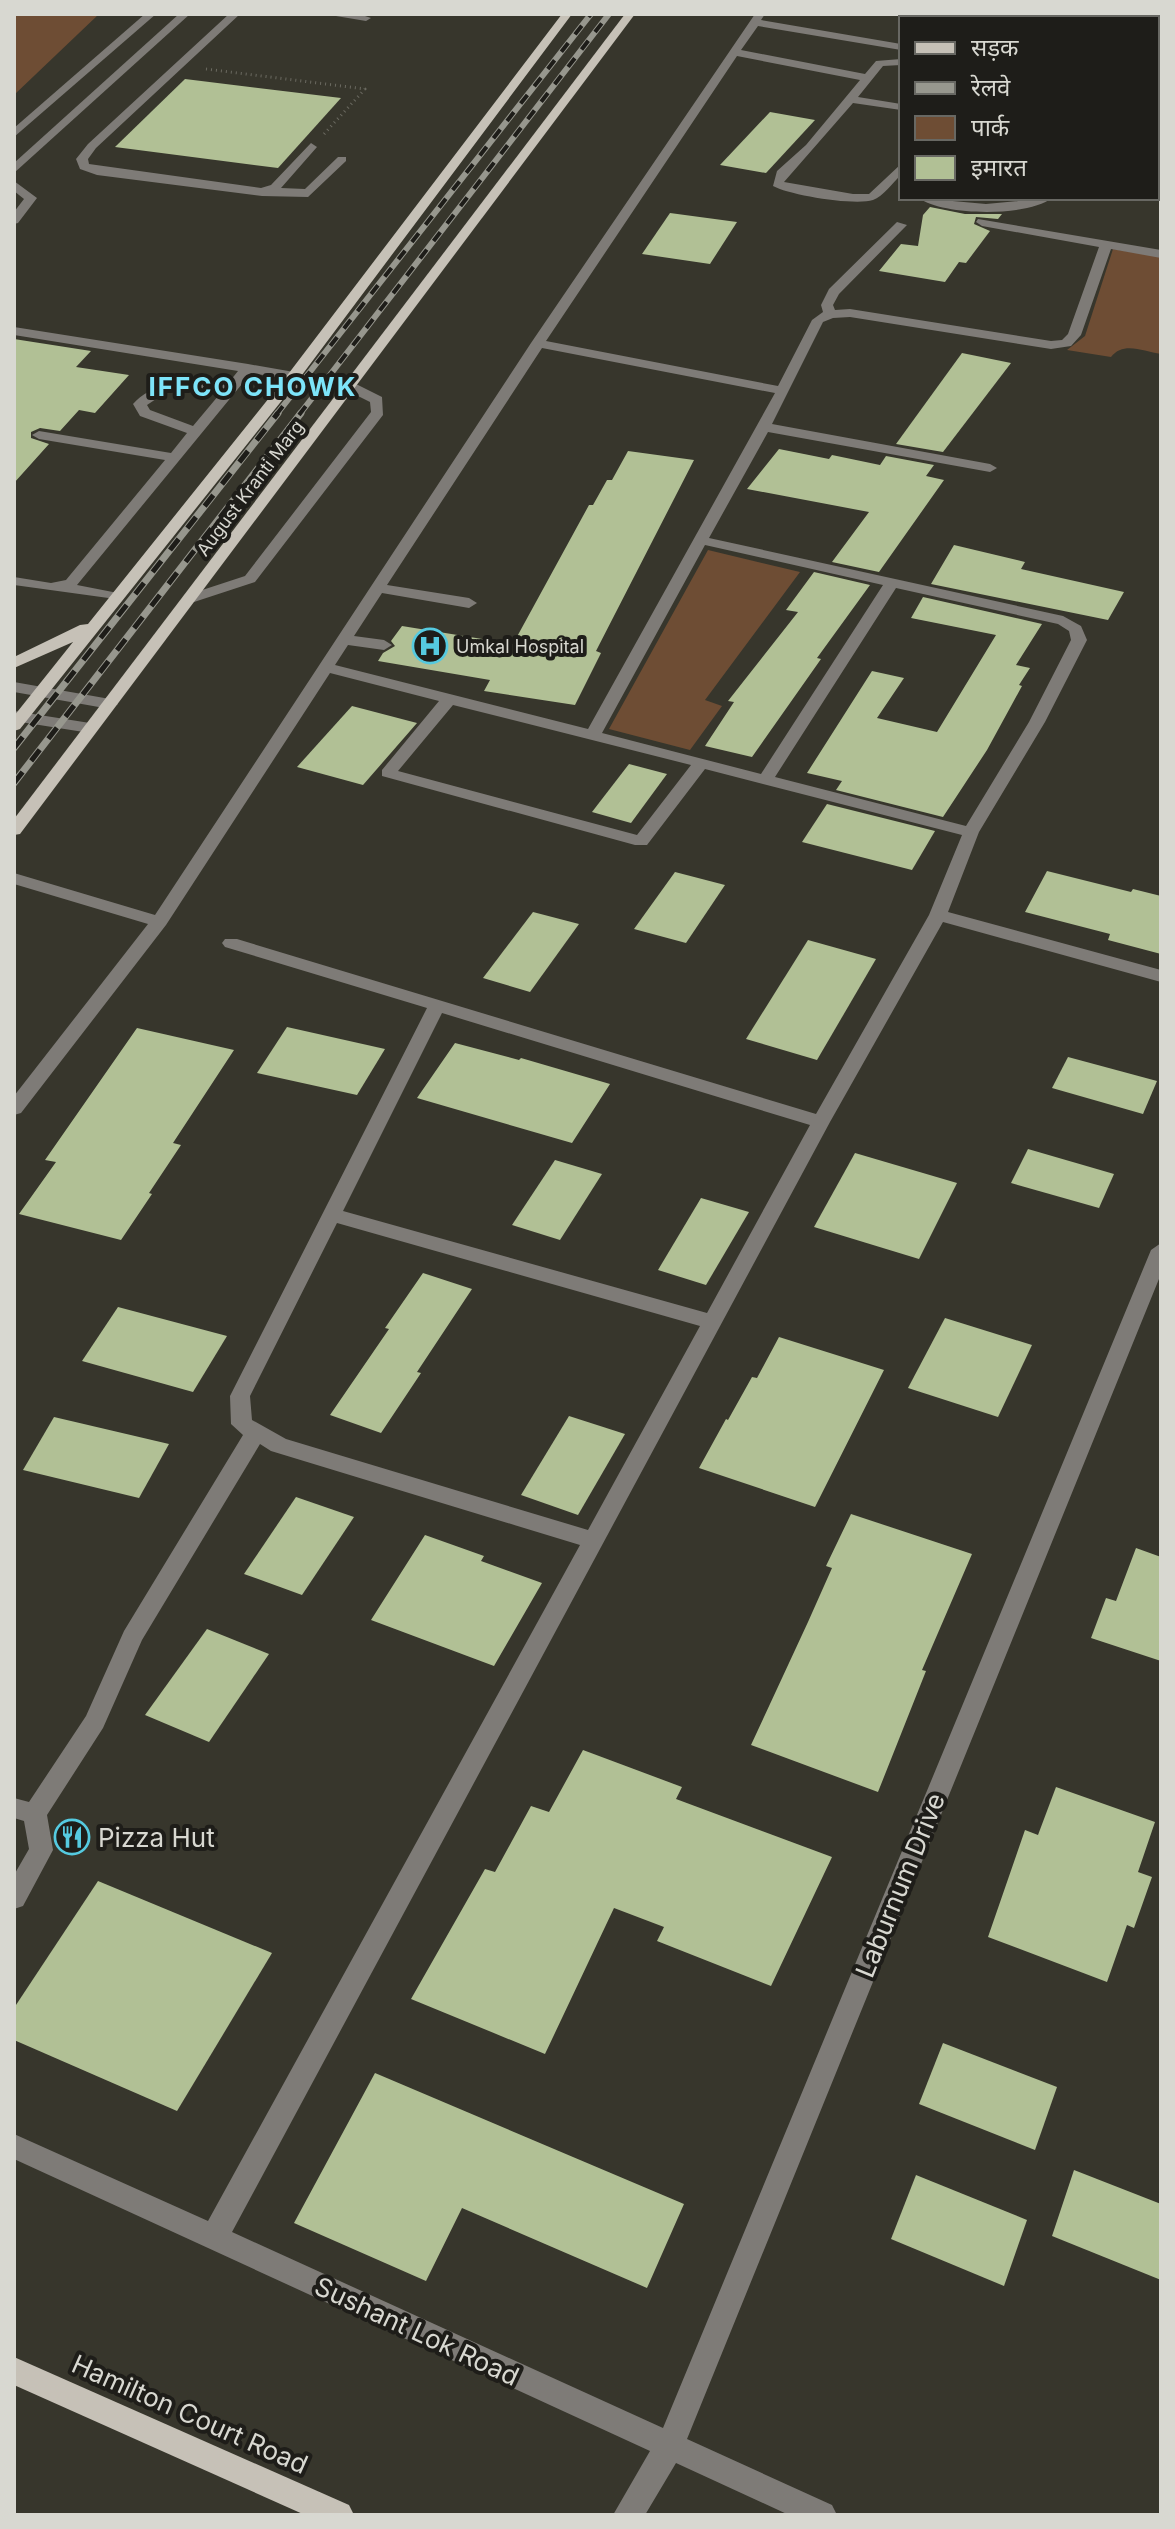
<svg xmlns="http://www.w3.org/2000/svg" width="1175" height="2529" font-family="Inter,'Noto Sans Devanagari',sans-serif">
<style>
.green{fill:#6e4d34}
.building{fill:#b1c095}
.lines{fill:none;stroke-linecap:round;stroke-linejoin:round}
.path{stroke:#6b6a61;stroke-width:3;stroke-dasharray:1 4;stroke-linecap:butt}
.minor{fill:#7e7b77;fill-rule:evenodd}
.major{fill:#c6c1b7;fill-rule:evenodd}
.rail-far1-casing{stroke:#97978e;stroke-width:6}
.rail-casing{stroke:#97978e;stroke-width:7}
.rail-far1{stroke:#1e1d19;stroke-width:4;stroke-dasharray:11;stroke-linecap:butt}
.rail{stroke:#1e1d19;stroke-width:5;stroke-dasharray:14;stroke-linecap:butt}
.labels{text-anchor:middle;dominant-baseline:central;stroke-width:8;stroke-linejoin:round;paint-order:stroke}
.far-street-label{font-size:18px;fill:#d8d8d1;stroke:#1e1d19}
.far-poi-label{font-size:18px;fill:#d8d8d1;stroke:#1e1d19;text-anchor:start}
.far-district-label{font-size:26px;font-weight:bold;letter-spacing:2px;fill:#7de4f9;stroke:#1e1d19}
.near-poi-label{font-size:26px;fill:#d8d8d1;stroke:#1e1d19;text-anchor:start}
.near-street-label{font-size:26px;fill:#d8d8d1;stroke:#1e1d19}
</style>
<rect width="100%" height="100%" fill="#37362c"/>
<g class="green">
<path d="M14 14H99L14 95Z"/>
<path d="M1113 249 1161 257V354C1143 351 1123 341 1111 357L1067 350 1085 336Z"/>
<path d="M708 550 800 572 705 700 722 706 690 750 609 729Z"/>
</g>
<g class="building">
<path d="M185 79 341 98 278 168 115 147Z"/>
<path d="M770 112 815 120 766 173 720 165Z"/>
<path d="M930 207 965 214H1002L998 219 976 217 974 224 990 231 966 263 959 262 945 282 879 271 901 244 918 246 923 215Z"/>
<path d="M670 213 737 222 710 264 642 254Z"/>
<path d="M14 339 91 351 76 367 129 375 95 413 79 410 60 431 40 428 31 432V438L49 444 14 483Z"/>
<path d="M962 353 1011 363 943 452 896 444Z"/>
<path d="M779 449 829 459 832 455 880 465 886 456 934 465 926 476 944 480 879 572 832 562 869 512 747 489Z"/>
<path d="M628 451 694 460 596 651 601 653 575 705 484 691 490 680 378 661 383 653 395 646 391 641 402 626 513 644 589 505H593L607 480H612Z"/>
<path d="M954 545 1025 562 1021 569 1124 592 1108 620 931 584Z"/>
<path d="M814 572 870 585 817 658 821 659 752 757 705 746 734 702 728 701 798 612 786 610Z"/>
<path d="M923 597 1042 624 1016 665 1030 668 1019 685 1022 686 987 750 943 817 836 790 842 781 807 773 872 671 904 678 877 718 937 732 996 635 911 618Z"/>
<path d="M352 706 417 723 363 785 297 767Z"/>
<path d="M629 764 667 774 631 823 592 812Z"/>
<path d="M827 804 935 831 912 870 802 842Z"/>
<path d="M1047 871 1131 892 1133 889 1161 896V954L1108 940 1110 934 1025 912Z"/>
<path d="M675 872 725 885 686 943 634 929Z"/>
<path d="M533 912 579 924 530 992 483 978Z"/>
<path d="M808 940 876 959 817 1060 746 1039Z"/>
<path d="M287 1027 385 1049 357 1095 257 1073Z"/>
<path d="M137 1028 234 1050 173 1143 181 1145 149 1193 152 1194 121 1240 19 1214 56 1162 45 1160Z"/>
<path d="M455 1043 519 1060 521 1058 610 1084 572 1143 417 1098Z"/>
<path d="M1068 1057 1157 1081 1143 1114 1052 1088Z"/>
<path d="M1028 1149 1114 1174 1099 1208 1011 1183Z"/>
<path d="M855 1153 957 1183 919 1259 814 1227Z"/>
<path d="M555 1160 602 1174 560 1240 512 1225Z"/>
<path d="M701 1198 749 1212 706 1285 658 1270Z"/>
<path d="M423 1273 472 1289 417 1372 421 1373 381 1433 330 1415 389 1329 385 1328Z"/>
<path d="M118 1307 227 1336 193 1392 82 1361Z"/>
<path d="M945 1318 1032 1345 998 1417 908 1388Z"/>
<path d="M779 1337 884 1370 815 1507 699 1468 726 1419 728 1420 752 1377 757 1378Z"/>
<path d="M569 1416 625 1434 578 1515 521 1495Z"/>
<path d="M54 1417 169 1444 139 1498 23 1470Z"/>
<path d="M296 1497 354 1517 302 1595 244 1574Z"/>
<path d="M851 1514 972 1554 922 1670 926 1671 878 1792 751 1745 808 1622 832 1568 826 1566Z"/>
<path d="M425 1535 484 1556 481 1561 542 1583 494 1666 371 1620Z"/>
<path d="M1136 1548 1161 1557V1661L1091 1638 1106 1598 1116 1601Z"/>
<path d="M207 1629 269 1654 209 1742 145 1715Z"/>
<path d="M583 1750 682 1787 676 1799 832 1857 771 1986 657 1941 664 1927 614 1908 545 2054 411 1999 485 1869 495 1872 531 1806 549 1812Z"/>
<path d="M1056 1787 1155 1822 1138 1872 1152 1877 1134 1928 1127 1925 1107 1982 988 1937 1025 1830 1038 1835Z"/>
<path d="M98 1881 272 1953 177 2111 14 2040V2008Z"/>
<path d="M943 2043 1057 2087 1035 2150 919 2104Z"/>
<path d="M375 2073 684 2204 647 2288 462 2208 426 2281 294 2223Z"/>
<path d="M1074 2170 1161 2204V2280L1052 2236Z"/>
<path d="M916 2175 1027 2220 1004 2286 891 2239Z"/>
</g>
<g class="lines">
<path class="path" d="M206 69 365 89 324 134"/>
<g class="minor">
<path d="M145 14H156L14 137V128Z"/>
<path d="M179 14H190L14 173V163Z"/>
<path d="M229 14H240L96 148 88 159 89 164 261 188 271 185 311 143 317 147 281 188 305 189 338 157H346V161L308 197 262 196 97 175 80 169 76 159 88 144Z"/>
<path d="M324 14H359L371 18 366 21Z"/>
<path d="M755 14H765L761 20 901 44V50L758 26 741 50 865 74 876 61 901 59V65L883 66 858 97 901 104V110L853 103 784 182 853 194H869L901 164V175C893 182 883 197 873 200 855 206 789 195 773 186L777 171 806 145 860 80 737 56 546 341 778 386 812 320 823 312 821 305 829 289 897 222 907 225 839 294 833 305 835 310 850 309 1051 341 1062 340 1068 334 1099 247 982 226 976 222 978 219 1161 250V258L1111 249 1081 335 1071 346 1051 349 850 317 833 318 823 322 772 424 990 464 997 468 990 472 768 432 709 538 1063 616 1081 626 1087 640 1045 722 979 832 948 912 1161 970V982L943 922 830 1122 232 2232 663 2428 1151 1250 1161 1243V1274L687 2439 832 2505 837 2515H789L676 2463 645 2515H613L650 2451 14 2159V2134L208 2221 580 1545 271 1451 260 1444 142 1640 103 1728 47 1815 53 1850 23 1906 14 1909V1875L29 1849 24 1821 14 1818V1798L29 1802 86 1716 124 1631 243 1435 231 1424 230 1396 427 1008 225 947 222 943 225 939H237L816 1114 929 915 962 835 705 769 647 845H635L382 776V770L439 701 330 673 166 925 21 1113 14 1115V1096L148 924 14 884V873L155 915 531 343ZM542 348 775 393 588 729 335 665 348 645 384 650 392 645 384 640 354 636 382 593 469 608 477 603 469 598 387 585ZM705 545 883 585 761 774 602 733ZM896 588 1058 624 1069 631 1071 640 1029 722 966 826 775 777ZM453 705 691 765 637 835 398 771ZM442 1013 810 1125 707 1313 343 1211ZM337 1223 700 1326 588 1530 286 1439 252 1420 250 1396Z"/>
<path d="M1161 118V128L1157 129V119Z"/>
<path d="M14 181 37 198 18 223 14 224V212L24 199 14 191Z"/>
<path d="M919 198 986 204 1052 198C1028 217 943 216 919 198Z"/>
<path d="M14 327 248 364 294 372 301 376 294 380 251 373 77 585 123 594V600L14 585V577L51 583 66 580 165 460 39 439 32 435 39 431 171 453 187 433 140 416 133 404C157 377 197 380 230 381L238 371 14 335ZM197 388 224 389 193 426 150 410 147 405 165 393Z"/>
<path d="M344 383H354L382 397 383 415 255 582 194 602H184V596L245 576 371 412 370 402 344 389Z"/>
<path d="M14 682 110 699 118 704 110 709 14 692Z"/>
<path d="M14 711 90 723 98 728 90 733 14 721Z"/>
</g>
<g class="major">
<path d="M562 14H572L299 379 20 729 14 731V716L73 642 14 668V657L80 625 88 624 289 373Z"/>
<path d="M625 14H635L20 834 14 835V819Z"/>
<path d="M14 2357 349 2505 354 2515H305L14 2385Z"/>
</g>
<g class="rail-far1-casing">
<g id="rail-far1">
<path d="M276 415 591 14"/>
<path d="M299 415 609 14"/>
</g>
</g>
<g class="rail-casing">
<g id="rail">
<path d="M14 748 278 413"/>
<path d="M14 783 301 413"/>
</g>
</g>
<use href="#rail-far1" class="rail-far1"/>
<use href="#rail" class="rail"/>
</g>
<defs>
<g id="hospital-ring" transform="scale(1.8)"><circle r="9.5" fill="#1e1d19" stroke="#55cae0" stroke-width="1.5"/><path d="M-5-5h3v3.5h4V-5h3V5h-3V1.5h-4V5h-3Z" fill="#55cae0"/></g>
<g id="restaurant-ring" transform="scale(1.8)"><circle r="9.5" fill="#1e1d19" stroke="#55cae0" stroke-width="1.5"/><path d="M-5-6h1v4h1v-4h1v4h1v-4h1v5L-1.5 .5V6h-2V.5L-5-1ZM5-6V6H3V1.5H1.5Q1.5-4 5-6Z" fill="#55cae0"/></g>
</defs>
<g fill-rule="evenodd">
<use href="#hospital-ring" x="430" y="646"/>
<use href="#restaurant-ring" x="72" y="1837"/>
</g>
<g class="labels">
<g class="far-street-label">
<text transform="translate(250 488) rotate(-53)">August Kranti Marg</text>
</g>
<g class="far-poi-label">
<text x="456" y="646">Umkal Hospital</text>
</g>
<g class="far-district-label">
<text x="253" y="386">IFFCO CHOWK</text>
</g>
<g class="near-poi-label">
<text x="98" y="1837">Pizza Hut</text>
</g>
<g class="near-street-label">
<text transform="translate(900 1885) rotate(-68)">Laburnum Drive</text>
<text transform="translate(417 2331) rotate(25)">Sushant Lok Road</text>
<text transform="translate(190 2414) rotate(24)">Hamilton Court Road</text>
</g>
</g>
<rect width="1175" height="2529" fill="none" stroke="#d8d8d1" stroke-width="32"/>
<rect x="899" y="16" width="260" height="184" fill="#1e1d19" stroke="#686863" stroke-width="2"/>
<rect x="915" y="42" width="40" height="12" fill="#c6c1b7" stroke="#686863" stroke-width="2"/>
<text x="971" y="56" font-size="24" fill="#d8d8d1">सड़क</text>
<rect x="915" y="82" width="40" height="12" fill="#97978e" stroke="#686863" stroke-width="2"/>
<text x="971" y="96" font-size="24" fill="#d8d8d1">रेलवे</text>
<rect x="915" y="116" width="40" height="24" fill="#6e4d34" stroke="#686863" stroke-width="2"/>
<text x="971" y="136" font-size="24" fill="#d8d8d1">पार्क</text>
<rect x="915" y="156" width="40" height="24" fill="#b1c095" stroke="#686863" stroke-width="2"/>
<text x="971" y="176" font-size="24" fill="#d8d8d1">इमारत</text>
</svg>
